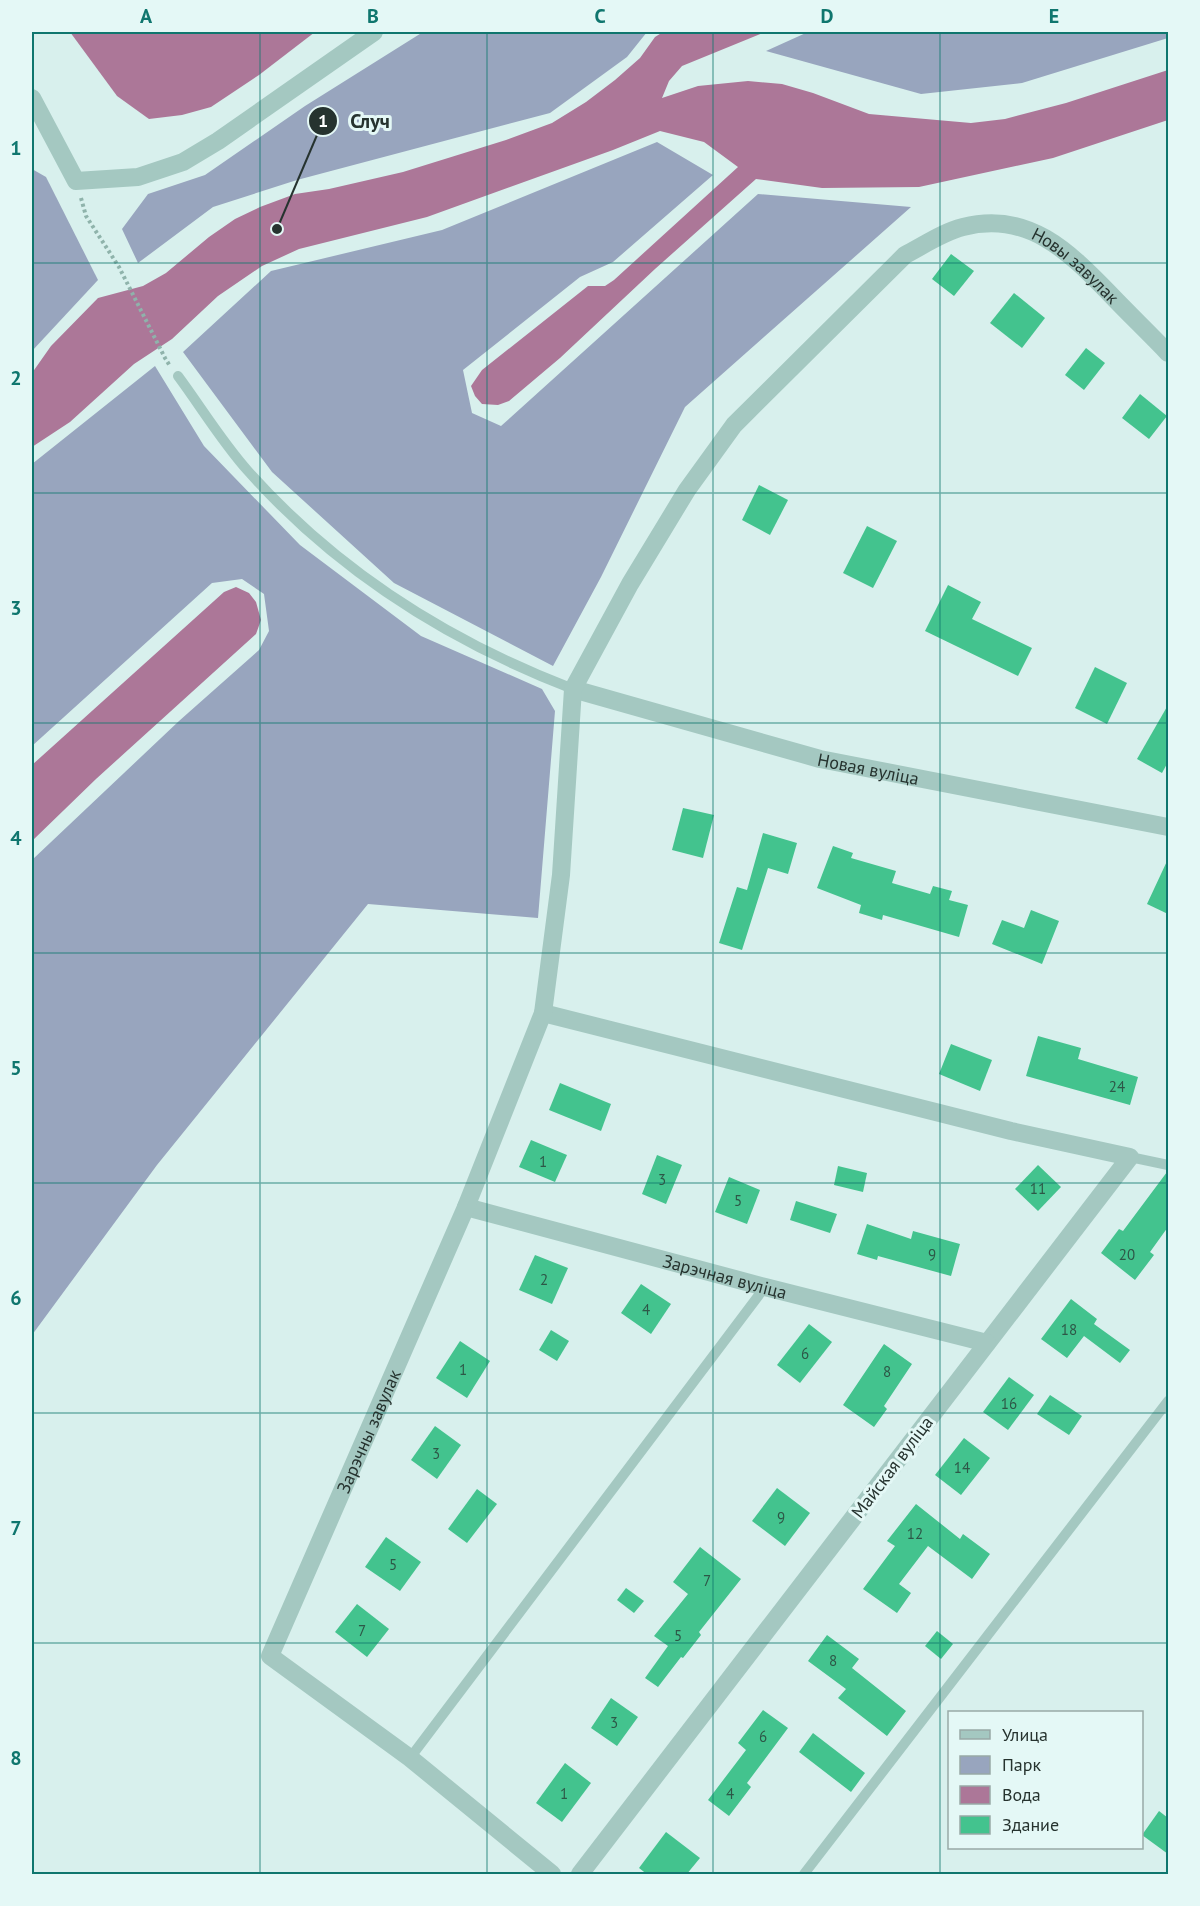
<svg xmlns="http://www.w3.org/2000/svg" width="1200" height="1906" font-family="'PT Sans',sans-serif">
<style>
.green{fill:#98a5be}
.water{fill:#ac7798}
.building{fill:#43c38e}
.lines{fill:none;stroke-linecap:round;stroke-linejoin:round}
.path{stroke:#8fb3ab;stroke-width:4;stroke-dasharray:3 3;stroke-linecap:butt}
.lane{stroke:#a4c8c1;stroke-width:10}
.street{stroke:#a4c8c1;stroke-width:18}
.grid{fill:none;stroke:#0f766e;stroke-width:1.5;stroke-opacity:0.55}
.labels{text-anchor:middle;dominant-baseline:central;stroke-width:6;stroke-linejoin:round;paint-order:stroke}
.number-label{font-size:15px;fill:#2d5747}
.street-label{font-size:18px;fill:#26332f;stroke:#e4f8f6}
.leader{fill:none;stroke:#26332f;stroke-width:2}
.callout-dot{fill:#26332f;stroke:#e4f8f6;stroke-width:2}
.mark-label{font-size:18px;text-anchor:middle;font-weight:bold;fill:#fff}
.callout-label{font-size:20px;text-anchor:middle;font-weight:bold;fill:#26332f;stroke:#e4f8f6;stroke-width:6;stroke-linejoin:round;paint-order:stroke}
.neatline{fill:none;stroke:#0f766e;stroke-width:2}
.grid-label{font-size:20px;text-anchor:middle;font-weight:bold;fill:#0f766e}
</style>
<rect width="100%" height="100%" fill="#d8f0ed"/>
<g class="green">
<path d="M423 32H647L627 57 550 113 297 180 213 207 138 263 122 229 148 194 205 175 305 106Z"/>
<path d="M808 32H1168V38L1022 83 921 94 766 51Z"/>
<path d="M657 142 713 175 613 262 580 277 463 370 472 413 501 426 758 194 911 207 685 407 601 577 553 666 394 583 272 472 183 352 271 271 442 230Z"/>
<path d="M32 169 46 177 98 280 32 351Z"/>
<path d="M155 366 204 446 300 545 421 636 542 689 555 711 538 918 368 904 157 1165 32 1335V860L179 721 259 650 269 631 264 594 242 579 212 583 32 746V464Z"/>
</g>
<g class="water">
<path d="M70 32H315L259 75 211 107 182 115 149 119 117 96Z"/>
<path d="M663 32H765L682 66 669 81 662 98 698 86 748 81 782 84 813 93 869 114 971 123 1005 119 1066 103 1168 70V120L1053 158 919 187 822 188 756 179 655 269 560 358 509 401 498 405 482 404 475 396 471 386 482 370 588 286H605L614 280 738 167 704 142 660 131 613 150 427 217 299 249 262 266 218 296 172 339 134 364 70 422 32 447V373L51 346 98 298 143 286 166 273 209 237 235 219 260 207 295 194 329 189 403 172 506 140 552 123 586 102 615 80 640 58 655 37Z"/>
<path d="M236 587 249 593 256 602 261 620 256 634 96 779 32 841V765L224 592Z"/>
</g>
<g class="building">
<path d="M951 254 974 271 954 296 932 279Z"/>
<path d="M1014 293 1045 318 1022 348 990 323Z"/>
<path d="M1086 348 1105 363 1084 390 1065 375Z"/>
<path d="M1140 394 1167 416 1149 439 1122 418Z"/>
<path d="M759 485 788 500 770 535 742 520Z"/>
<path d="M867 526 897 541 873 588 843 573Z"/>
<path d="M948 585 981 602 972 619 1032 648 1018 676 925 631Z"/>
<path d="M1095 667 1127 683 1107 724 1075 708Z"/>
<path d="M1168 705V762L1162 773 1137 759Z"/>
<path d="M683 808 714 815 703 858 672 850Z"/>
<path d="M763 833 797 843 788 874 768 868 742 950 719 943 737 887 747 890Z"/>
<path d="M833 846 853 853 851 858 896 871 892 883 930 894 933 886 952 891 949 900 968 905 959 937 883 915 882 920 859 913 861 905 817 888Z"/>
<path d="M1168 859V914L1147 904Z"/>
<path d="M1031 910 1059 921 1042 964 992 944 1002 920 1024 928Z"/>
<path d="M1038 1036 1081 1048 1078 1059 1138 1077 1130 1105 1026 1076Z"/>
<path d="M951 1044 992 1060 980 1091 939 1074Z"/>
<path d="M560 1083 611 1104 601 1131 549 1110Z"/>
<path d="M531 1140 567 1155 555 1182 519 1167Z"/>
<path d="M657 1155 682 1165 666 1204 642 1194Z"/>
<path d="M1038 1165 1061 1187 1038 1211 1015 1189Z"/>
<path d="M838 1166 867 1173 863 1192 834 1185Z"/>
<path d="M1167 1172H1168V1227L1150 1252 1154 1255 1135 1280 1101 1253 1119 1229 1123 1231Z"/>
<path d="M729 1177 760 1190 747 1224 715 1212Z"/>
<path d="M796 1201 837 1214 830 1233 790 1220Z"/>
<path d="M867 1224 911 1239 913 1231 960 1244 951 1276 878 1256 877 1260 857 1254Z"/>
<path d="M535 1255 568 1268 552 1304 519 1290Z"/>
<path d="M641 1284 671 1304 651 1334 621 1313Z"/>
<path d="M1071 1299 1097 1319 1094 1324 1130 1350 1120 1363 1084 1336 1067 1358 1041 1339Z"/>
<path d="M809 1324 832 1342 800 1383 777 1365Z"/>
<path d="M551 1330 569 1341 557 1361 539 1350Z"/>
<path d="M460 1341 490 1361 467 1398 436 1378Z"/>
<path d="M884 1344 912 1364 884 1406 887 1409 874 1427 843 1405Z"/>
<path d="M1009 1377 1034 1395 1008 1430 983 1412Z"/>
<path d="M1050 1395 1082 1416 1069 1435 1037 1414Z"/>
<path d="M435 1426 461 1445 437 1479 411 1460Z"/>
<path d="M964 1438 990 1458 961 1495 935 1475Z"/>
<path d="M777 1488 810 1513 785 1546 752 1521Z"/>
<path d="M477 1489 497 1504 467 1543 448 1529Z"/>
<path d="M916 1504 960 1539 963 1534 990 1554 972 1579 928 1546 899 1584 911 1593 897 1613 863 1589 895 1546 887 1541Z"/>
<path d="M386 1537 421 1562 400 1591 365 1567Z"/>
<path d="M700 1547 741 1579 699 1632 701 1635 683 1658 681 1657 658 1687 645 1678 668 1646 654 1636 688 1594 673 1582Z"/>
<path d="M626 1588 644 1601 634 1613 617 1600Z"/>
<path d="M357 1604 389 1629 367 1657 335 1632Z"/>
<path d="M937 1631 953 1644 941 1659 925 1646Z"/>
<path d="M827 1635 859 1659 852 1668 906 1711 887 1736 838 1698 846 1689 808 1661Z"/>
<path d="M611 1698 638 1717 617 1746 591 1728Z"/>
<path d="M763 1710 788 1728 747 1783 751 1787 729 1816 708 1800 746 1750 738 1743Z"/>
<path d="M813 1733 865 1773 851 1792 799 1752Z"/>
<path d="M565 1763 591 1783 562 1822 536 1803Z"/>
<path d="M1159 1811 1168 1818V1854L1142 1835Z"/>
<path d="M666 1832 700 1858 686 1875H648L639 1868Z"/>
</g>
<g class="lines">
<path class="path" d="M81 198 86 216 119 267 165 358 170 366"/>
<g class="lane">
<path d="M178 376C201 407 222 442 248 471 338 572 448 641 573 689"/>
<path d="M1130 1157 1168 1165"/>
<path d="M410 1758 765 1287"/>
<path d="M804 1874 1168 1401"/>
</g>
<g class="street">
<path d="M32 98 76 181 138 177 183 162 218 141 374 32"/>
<path id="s1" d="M573 689 820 759 1168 827"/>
<path d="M543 1013 1011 1131 1130 1157 580 1874"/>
<path id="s2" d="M466 1207 765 1287 987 1343"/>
<path id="s3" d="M552 1874 410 1758 270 1656 466 1207 543 1013 561 875 573 689 630 584 687 490 734 425 905 255C924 245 943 232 963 227 1028 210 1069 252 1110 294 1129 314 1149 333 1168 353"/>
</g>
</g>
<path class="grid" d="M260 32V1874M487 32V1874M713 32V1874M940 32V1874M32 263H1168M32 493H1168M32 723H1168M32 953H1168M32 1183H1168M32 1413H1168M32 1643H1168"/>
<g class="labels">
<g class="number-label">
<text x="1117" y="1086">24</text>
<text x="543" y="1161">1</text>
<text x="662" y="1179">3</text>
<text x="1038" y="1188">11</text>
<text x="738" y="1200">5</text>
<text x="932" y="1254">9</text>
<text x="1127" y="1254">20</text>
<text x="544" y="1279">2</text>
<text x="646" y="1309">4</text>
<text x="1069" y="1329">18</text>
<text x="805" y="1353">6</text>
<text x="463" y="1369">1</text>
<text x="887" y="1371">8</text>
<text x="1009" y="1403">16</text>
<text x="436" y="1453">3</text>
<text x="962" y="1467">14</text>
<text x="781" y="1517">9</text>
<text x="915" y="1533">12</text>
<text x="393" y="1564">5</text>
<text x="707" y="1580">7</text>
<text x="362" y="1630">7</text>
<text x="678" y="1635">5</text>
<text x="833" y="1660">8</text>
<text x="614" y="1722">3</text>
<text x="763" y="1736">6</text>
<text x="564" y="1793">1</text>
<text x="730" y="1793">4</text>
</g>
<g class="street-label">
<text stroke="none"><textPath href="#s3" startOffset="2122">Новы завулак</textPath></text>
<text stroke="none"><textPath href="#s1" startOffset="306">Новая вуліца</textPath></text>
<text stroke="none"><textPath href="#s2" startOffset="268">Зарэчная вуліца</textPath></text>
<text stroke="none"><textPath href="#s3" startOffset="602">Зарэчны завулак</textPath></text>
<text transform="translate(892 1467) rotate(-53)">Майская вуліца</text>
</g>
</g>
<path class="leader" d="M277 229L323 121"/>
<g class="callout-dot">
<circle cx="277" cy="229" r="6"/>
<circle cx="323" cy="121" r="15"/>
</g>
<g class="mark-label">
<text x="323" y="127">1</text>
</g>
<g class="callout-label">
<text x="370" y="128">Случ</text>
</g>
<rect width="1200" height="1906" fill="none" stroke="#e4f8f6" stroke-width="66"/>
<rect x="948" y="1711" width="195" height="138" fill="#e4f8f6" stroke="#98a9a6" stroke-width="1.5"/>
<rect x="960" y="1730" width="30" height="9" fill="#a4c8c1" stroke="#98a9a6" stroke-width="1.5"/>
<text x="1002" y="1741" font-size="18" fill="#26332f">Улица</text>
<rect x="960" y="1756" width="30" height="18" fill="#98a5be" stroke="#98a9a6" stroke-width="1.5"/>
<text x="1002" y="1771" font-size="18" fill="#26332f">Парк</text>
<rect x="960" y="1786" width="30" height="18" fill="#ac7798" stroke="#98a9a6" stroke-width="1.5"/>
<text x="1002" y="1801" font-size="18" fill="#26332f">Вода</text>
<rect x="960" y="1816" width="30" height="18" fill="#43c38e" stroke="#98a9a6" stroke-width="1.5"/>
<text x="1002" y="1831" font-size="18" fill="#26332f">Здание</text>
<rect x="33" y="33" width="1134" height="1840" class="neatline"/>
<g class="grid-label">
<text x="146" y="23">A</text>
<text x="373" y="23">B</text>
<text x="600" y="23">C</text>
<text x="827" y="23">D</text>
<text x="1054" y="23">E</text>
<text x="16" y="155">1</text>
<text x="16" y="385">2</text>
<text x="16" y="615">3</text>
<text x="16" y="845">4</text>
<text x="16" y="1075">5</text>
<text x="16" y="1305">6</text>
<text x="16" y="1535">7</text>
<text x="16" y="1765">8</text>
</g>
</svg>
